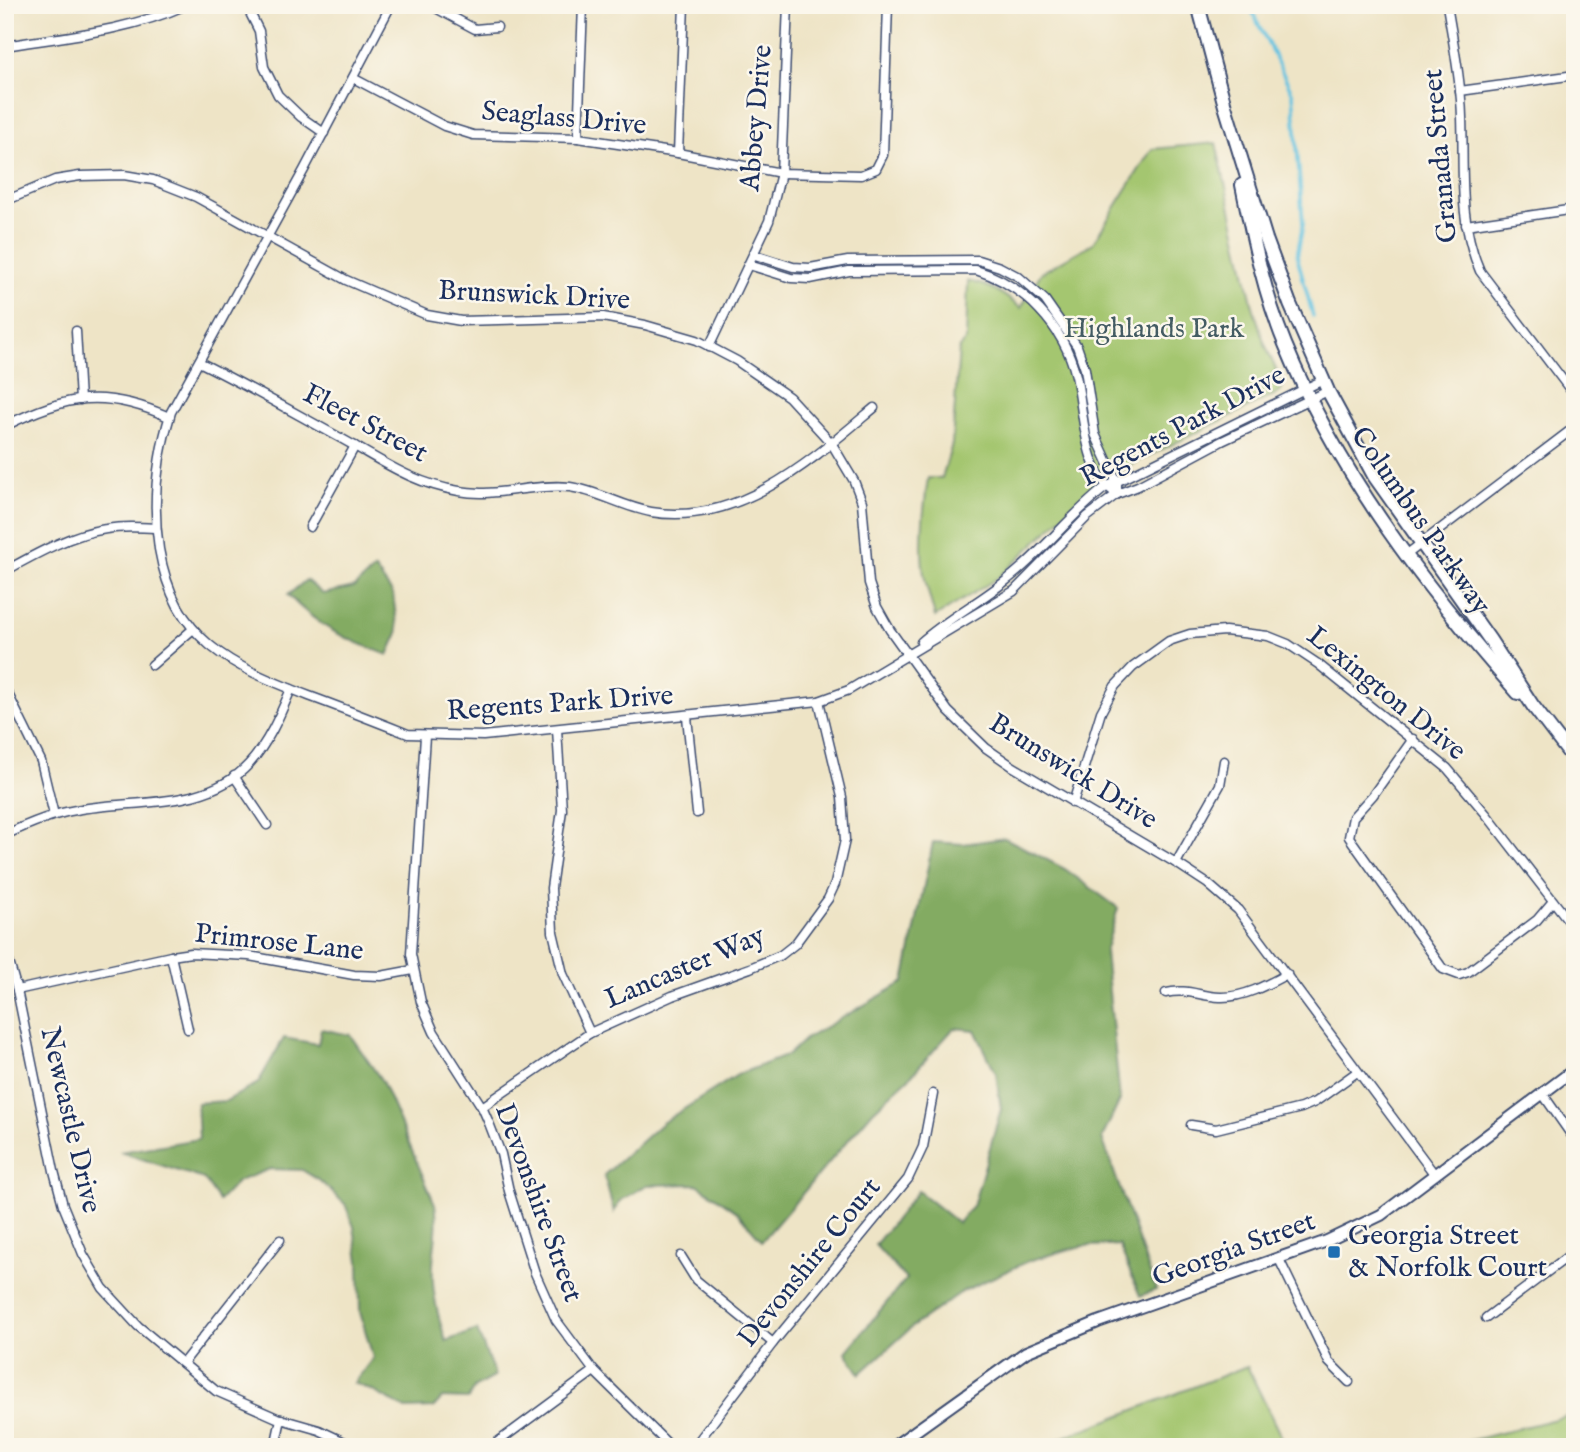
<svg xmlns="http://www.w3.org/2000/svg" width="1580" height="1452" font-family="'IM FELL English',serif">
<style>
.green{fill:#a4c670;stroke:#607a67;stroke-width:2}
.forest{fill:#83ab62;stroke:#4f6d60;stroke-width:2}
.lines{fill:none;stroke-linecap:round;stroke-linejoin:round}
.stream{stroke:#62c3e1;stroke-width:3.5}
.minor-casing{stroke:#3b4a6e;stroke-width:11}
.tertiary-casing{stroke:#3b4a6e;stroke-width:14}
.primary-casing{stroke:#3b4a6e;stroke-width:16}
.minor{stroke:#fff;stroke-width:8}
.tertiary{stroke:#fff;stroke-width:10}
.primary{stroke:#fff;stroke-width:12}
.poi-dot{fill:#1f6fb2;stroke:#fbf7ec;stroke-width:2.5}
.labels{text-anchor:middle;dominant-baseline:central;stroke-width:5;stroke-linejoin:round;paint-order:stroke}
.street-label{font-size:28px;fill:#1b2f5e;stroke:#fbf7ec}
.park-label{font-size:28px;fill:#445c63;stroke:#fbf7ec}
.poi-label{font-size:28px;fill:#1b2f5e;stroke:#fbf7ec;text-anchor:start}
</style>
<rect width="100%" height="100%" fill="#fbf7ec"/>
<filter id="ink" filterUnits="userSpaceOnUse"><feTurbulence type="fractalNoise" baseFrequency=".0143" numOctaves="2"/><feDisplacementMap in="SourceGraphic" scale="14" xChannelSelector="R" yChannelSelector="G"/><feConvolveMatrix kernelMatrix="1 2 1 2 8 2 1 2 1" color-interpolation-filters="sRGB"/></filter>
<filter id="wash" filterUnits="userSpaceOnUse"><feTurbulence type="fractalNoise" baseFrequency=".00686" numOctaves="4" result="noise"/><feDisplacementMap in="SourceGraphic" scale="28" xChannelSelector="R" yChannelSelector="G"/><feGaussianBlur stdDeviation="1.57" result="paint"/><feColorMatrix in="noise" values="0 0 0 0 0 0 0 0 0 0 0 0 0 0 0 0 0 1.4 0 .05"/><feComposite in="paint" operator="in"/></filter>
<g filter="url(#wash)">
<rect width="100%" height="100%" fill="#eee4c6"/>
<g class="green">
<path d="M1216 143 1252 303 1264 342 1283 386 1278 393 1132 464 1090 491 999 577 935 617C931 601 925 584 923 568 920 538 924 507 928 478H942L952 444 959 349 966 340 968 281C993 286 1002 293 1021 308L1041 273 1093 243 1152 149Z"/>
<path d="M1247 1366 1286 1447H1039Z"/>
<path d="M1575 1414V1447H1445Z"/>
</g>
<g class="forest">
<path d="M375 569 393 594 398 633 388 655C344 638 322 630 288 595L306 580 323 594 354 587Z"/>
<path d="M1005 838 1065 869 1118 908 1105 952 1120 1100 1102 1138 1156 1290 1140 1296 1119 1245 1082 1246 1031 1260 963 1291 912 1327 860 1374 846 1352 906 1279 875 1245 918 1191 958 1223 974 1203 1001 1109 996 1073 975 1030 954 1028 909 1078 873 1111 762 1241 737 1212 697 1184 647 1185 620 1201 614 1212 604 1175 662 1123 739 1074 788 1055 805 1039 904 982 933 842 963 844Z"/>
<path d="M321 1029 350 1035 382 1081 435 1204C439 1226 434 1243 433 1265 431 1291 438 1317 446 1341L477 1330 495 1376 475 1387 468 1399 442 1398 433 1408 406 1409 373 1391 354 1383 373 1358 360 1312 359 1261 354 1227 345 1204 320 1181 302 1170 270 1169 238 1181 219 1201 204 1179 120 1152 199 1139 197 1103 226 1101 258 1083 284 1038 318 1044Z"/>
</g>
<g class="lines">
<path class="stream" d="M1249 5 1293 94 1303 224 1297 256 1313 316"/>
</g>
</g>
<g filter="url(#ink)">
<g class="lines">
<g class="minor-casing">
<g id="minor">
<path d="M246 5 259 31 264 67 278 95 301 117 324 133"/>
<path d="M391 5 304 170 171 412C157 456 152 503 159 549 175 641 229 665 309 696 342 708 375 721 408 734L483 736 819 701 849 690 1014 591 1087 517 1117 494 1138 486 1222 441 1328 391"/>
<path d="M430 5 475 29 497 27"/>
<path d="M1447 5C1453 42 1461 80 1462 117 1464 171 1458 221 1480 271L1575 396"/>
<path d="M5 46C67 36 128 31 186 5"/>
<path d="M353 78 444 126 473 135 578 138 678 153 781 173 861 175 876 169 883 155 888 5"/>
<path d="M1460 91 1575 75"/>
<path d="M578 138 583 5"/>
<path d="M678 153 684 5"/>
<path d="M5 201 55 180 80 176 124 175 153 180 196 197 346 280 427 315 461 321 603 317 645 325 697 340 737 361 789 397 832 444 845 466 854 481 862 502 869 583 877 607 890 630 948 711 986 748 1012 766 1176 863 1208 884 1238 910 1435 1175"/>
<path d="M1466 225 1575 209"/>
<path d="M755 255 793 267 810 268 848 261 978 260 1000 267 1019 277 1045 300 1077 346 1085 369 1095 434 1117 482V494"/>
<path d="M749 265 791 278 810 279 849 271 976 270C1024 285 1064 326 1076 376 1084 410 1083 474 1117 494"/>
<path d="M76 331 80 400"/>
<path d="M709 347 769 221 781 173 788 5"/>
<path d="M199 362C248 386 296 414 344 440 384 462 412 483 459 491 496 498 533 483 570 487 598 491 623 507 651 512 738 527 812 460 874 408"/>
<path d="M5 426C66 395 105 388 169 417"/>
<path d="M310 527 355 446"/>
<path d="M1406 555 1575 427"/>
<path d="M5 571C36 554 71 534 106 529 123 526 139 527 156 528"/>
<path d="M921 642C948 618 980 602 1008 579 1043 552 1070 515 1106 487L1323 380"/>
<path d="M152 665 193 629"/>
<path d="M5 688 41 761 54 815"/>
<path d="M687 717 697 813"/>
<path d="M557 729 562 810 551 888 553 932 563 974 590 1033"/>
<path d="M425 736 411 954 421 1002 434 1032 482 1107 489 1123 501 1154 509 1191 535 1273 556 1320 594 1371 671 1447"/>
<path d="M1413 739 1373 795 1353 817 1349 837 1443 969 1459 975 1468 972 1537 920 1553 901"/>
<path d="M234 776 267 825"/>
<path d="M1073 803 1101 712 1115 686 1133 667 1169 641 1190 634 1225 631 1268 636 1288 644 1318 664 1447 768 1486 814 1575 929"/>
<path d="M5 835C28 824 51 814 76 810 132 799 206 811 249 764 269 742 280 715 291 689"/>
<path d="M1176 863 1220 785 1224 761"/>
<path d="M5 948 17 990 54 1171 63 1205 83 1254 103 1288 138 1326 216 1391 277 1418 319 1430 355 1447"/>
<path d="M171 956 188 1029"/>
<path d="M17 990 171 956 191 953 249 956 354 975 381 976 413 970"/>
<path d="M1166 993C1185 988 1200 996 1220 997 1243 998 1267 985 1287 974"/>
<path d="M1542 1093 1575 1140"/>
<path d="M482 1107 590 1033 672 996 750 968 781 955 795 944 828 899 835 884 845 840 842 797 819 701"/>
<path d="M1191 1125 1216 1129 1301 1108 1315 1102 1357 1072"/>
<path d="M681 1256 696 1280 773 1343"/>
<path d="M1279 1259 1329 1362 1349 1382"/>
<path d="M1486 1318 1575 1251"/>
<path d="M183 1363 280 1240"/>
<path d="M275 1447 281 1419"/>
<path d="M491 1447 594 1371"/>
<path d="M694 1447 773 1343 908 1179 923 1147 933 1094"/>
</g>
</g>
<g class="tertiary-casing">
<path id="tertiary" d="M893 1447 1026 1352 1098 1322 1327 1241 1381 1215 1575 1069"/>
</g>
<g class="primary-casing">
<g id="primary">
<path d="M1198 5 1225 106 1266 239 1290 304 1328 391 1374 476 1490 640 1533 706 1575 761"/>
<path d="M1242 185C1253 239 1264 293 1285 344 1338 474 1426 589 1518 693"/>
</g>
</g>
<use href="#minor" class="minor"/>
<use href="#tertiary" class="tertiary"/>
<use href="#primary" class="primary"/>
</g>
</g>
<rect class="poi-dot" x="1327" y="1245" width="14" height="14" rx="3.5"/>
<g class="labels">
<g class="street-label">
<text transform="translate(757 118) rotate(-85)">Abbey Drive</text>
<text transform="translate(564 119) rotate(5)">Seaglass Drive</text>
<text transform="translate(1441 156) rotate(-95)">Granada Street</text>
<text transform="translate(534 296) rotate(3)">Brunswick Drive</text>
<text transform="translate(365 424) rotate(28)">Fleet Street</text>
<text transform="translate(1183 427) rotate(-28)">Regents Park Drive</text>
<text transform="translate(1420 521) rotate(55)">Columbus Parkway</text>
<text transform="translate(1386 694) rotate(39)">Lexington Drive</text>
<text transform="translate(560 704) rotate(-4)">Regents Park Drive</text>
<text transform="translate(1073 772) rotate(32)">Brunswick Drive</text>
<text transform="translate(279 943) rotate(6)">Primrose Lane</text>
<text transform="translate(685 968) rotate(-23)">Lancaster Way</text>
<text transform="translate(70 1120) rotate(77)">Newcastle Drive</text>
<text transform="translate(538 1203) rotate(70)">Devonshire Street</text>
<text transform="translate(1234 1250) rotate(-20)">Georgia Street</text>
<text transform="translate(810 1263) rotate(-51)">Devonshire Court</text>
</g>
<g class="park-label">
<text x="1154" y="329">Highlands Park</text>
</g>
<g class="poi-label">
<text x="1348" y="1236">Georgia Street<tspan x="1348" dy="32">&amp; Norfolk Court</tspan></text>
</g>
</g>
<rect width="1580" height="1452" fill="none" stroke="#fbf7ec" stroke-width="28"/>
</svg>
